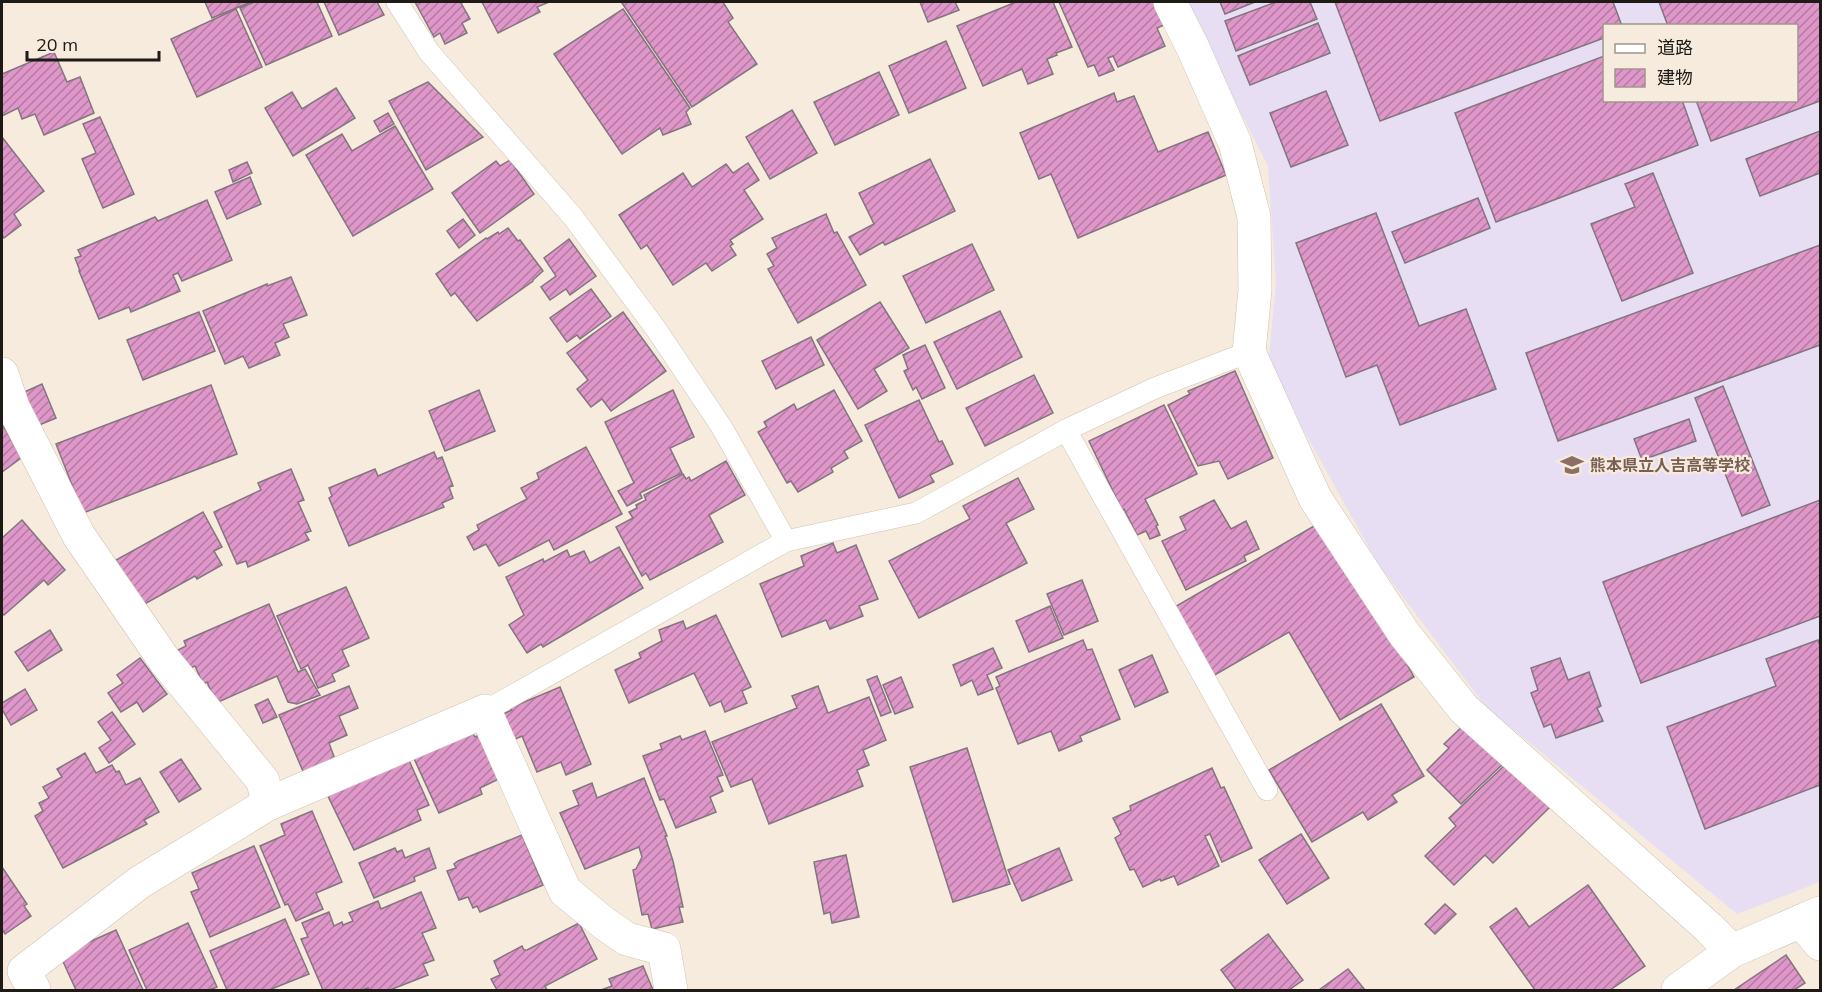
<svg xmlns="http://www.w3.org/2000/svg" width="1822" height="992" font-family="Mulish,'Noto Sans JP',sans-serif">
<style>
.education{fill:#e7def3;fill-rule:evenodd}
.building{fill:url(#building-hatch);stroke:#83757f;stroke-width:1.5}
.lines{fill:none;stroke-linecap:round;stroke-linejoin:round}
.service-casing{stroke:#cec3b5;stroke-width:22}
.minor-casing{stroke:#cec3b5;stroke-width:34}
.tertiary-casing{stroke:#cec3b5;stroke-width:34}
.service{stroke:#fff;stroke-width:21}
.minor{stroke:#fff;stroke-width:33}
.tertiary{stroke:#fff;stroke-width:33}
.labels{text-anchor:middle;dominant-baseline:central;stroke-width:4.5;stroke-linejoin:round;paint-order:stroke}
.education-label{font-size:16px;font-weight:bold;fill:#785e54;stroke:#f6ebdc;text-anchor:start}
</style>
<defs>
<pattern id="building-hatch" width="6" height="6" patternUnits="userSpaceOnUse" patternTransform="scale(1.5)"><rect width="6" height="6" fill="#df97ca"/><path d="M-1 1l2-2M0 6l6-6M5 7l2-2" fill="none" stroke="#b47aa3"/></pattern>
</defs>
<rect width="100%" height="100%" fill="#f6ebdc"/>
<path class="education" d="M1184 2H1820V882L1737 914 1486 707 1378 564 1268 366 1276 284 1268 166ZM1604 26H1796V100H1604Z"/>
<g class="building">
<path d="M205 2H251L212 18Z"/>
<path d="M254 2H317L332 36 266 65 240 8Z"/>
<path d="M324 2H377L384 15 339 35Z"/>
<path d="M415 2H463L461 3 470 19 462 23 467 33 445 44 440 33 434 37Z"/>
<path d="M482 2H549L537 7 540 12 498 33Z"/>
<path d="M624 2H714L715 3 723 2 733 18 728 22 757 64 692 107 622 3Z"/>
<path d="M920 2H955L959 10 928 22Z"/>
<path d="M1016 2H1053L1072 47 1056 53 1057 55 1047 59 1053 74 1028 84 1022 69 983 86 957 26Z"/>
<path d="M1059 2H1154L1164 25 1157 28 1165 46 1118 67 1113 56 1108 58 1114 70 1099 76 1094 65 1088 67Z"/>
<path d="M1220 2H1255L1225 14Z"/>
<path d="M1276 2H1310L1317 19 1236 51 1225 21Z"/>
<path d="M1335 2H1613L1622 26H1604V38L1380 121Z"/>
<path d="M1659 2H1820V101L1711 141 1696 100H1796V26H1668Z"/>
<path d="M236 9 262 67 197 97 171 39Z"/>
<path d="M623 9 690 108 686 112 691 124 663 135 660 128 622 154 554 54Z"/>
<path d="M1318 23 1330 53 1250 85 1238 56Z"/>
<path d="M946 41 966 88 909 113 889 66Z"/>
<path d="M54 52 67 82 80 77 94 113 44 135 35 114 22 119 18 108 2 116V74Z"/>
<path d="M1604 56V100H1682L1698 145 1496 222 1455 113Z"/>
<path d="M879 72 899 115 835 145 814 102Z"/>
<path d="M428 82 483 137 426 170 389 101Z"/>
<path d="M336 88 355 118 293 156 265 108 292 92 302 109Z"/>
<path d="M1326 91 1348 145 1291 167 1270 113Z"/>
<path d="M1114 93 1117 102 1134 96 1158 152 1208 132 1226 175 1078 238 1051 174 1039 179 1020 133Z"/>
<path d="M792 110 817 153 770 179 746 137Z"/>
<path d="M388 113 394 124 380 132 374 121Z"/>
<path d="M100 117 134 194 103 208 82 159 96 153 83 124Z"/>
<path d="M395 126 433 189 353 236 306 155 342 134 352 151Z"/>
<path d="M1820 131V173L1760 196 1746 159Z"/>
<path d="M2 137 44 191 14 214 21 225 4 238 2 235Z"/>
<path d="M930 159 955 211 885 245 883 242 860 255 849 237 874 224 859 193Z"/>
<path d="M510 160 534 194 480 233 452 193 496 161 500 166Z"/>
<path d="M247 162 252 173 233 182 229 170Z"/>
<path d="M748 163 759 180 744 190 763 219 730 240 733 244 730 246 736 255 712 271 706 263 673 285 647 245 641 249 619 215 683 173 692 187 726 164 733 173Z"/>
<path d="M1653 173 1693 273 1622 301 1591 224 1635 207 1625 184Z"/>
<path d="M250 177 261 204 227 219 215 192Z"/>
<path d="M1478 198 1490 228 1405 263 1392 232Z"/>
<path d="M207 200 232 260 182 281 178 273 173 275 180 291 131 312 129 307 99 319 79 271H80L75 258 81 256 78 250 155 217 158 221Z"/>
<path d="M1376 213 1419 326 1466 309 1496 389 1400 425 1377 365 1346 377 1296 243Z"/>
<path d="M826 214 834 233 837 232 866 285 798 323 768 269 774 266 767 254 777 248 772 238Z"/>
<path d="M463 219 475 235 459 248 447 231Z"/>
<path d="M508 228 518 241 520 240 543 271 533 280V281L477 321 455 293 451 296 436 274 486 238 487 239 498 232 499 234Z"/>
<path d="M569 239 596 276 570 295 566 289 550 300 541 287 556 276 544 258Z"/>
<path d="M972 244 994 290 926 323 903 276Z"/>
<path d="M1820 245V345L1558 441 1526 353Z"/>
<path d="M291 277 307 315 283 324 289 337 275 343 280 355 249 368 243 356 225 364 203 311 267 284V286Z"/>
<path d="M591 289 611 316 580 339 577 335 567 342 550 318Z"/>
<path d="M880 302 909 348 874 369 887 391 858 409 817 340Z"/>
<path d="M1000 311 1022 357 957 389 934 342Z"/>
<path d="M199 312 215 351 143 380 127 340Z"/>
<path d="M623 312 666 371 611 411 602 399 591 407 577 389 588 380 567 353Z"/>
<path d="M811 337 824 365 776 389 762 361Z"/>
<path d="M925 345 945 388 922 399 916 387 913 390 904 371 908 369 903 355Z"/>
<path d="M1235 371 1273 458 1228 479 1219 461 1198 466 1168 405 1190 394 1188 391Z"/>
<path d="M1034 375 1053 413 985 446 966 408Z"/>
<path d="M42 384 56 418 32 428 18 395Z"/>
<path d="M211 385 237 454 83 513 56 444Z"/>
<path d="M1723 386 1770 505 1742 516 1695 398Z"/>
<path d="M479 390 495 431 445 451 429 411Z"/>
<path d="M673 390 694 437 670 448 682 473 640 493 642 498 627 506 618 491 634 483 605 422Z"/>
<path d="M834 390 862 441 844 451 848 458 831 468 833 472 798 492 791 481 787 483 758 432 767 427 764 422 794 404 797 410Z"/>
<path d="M919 400 939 442 942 441 953 464 930 475 934 482 899 498 865 425Z"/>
<path d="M1164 405 1197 474 1145 499 1158 525 1156 526 1160 535 1150 539 1146 531 1137 535 1124 509 1122 510 1089 441Z"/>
<path d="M1689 419 1696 441 1642 460 1634 439Z"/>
<path d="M2 423 21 458 2 472Z"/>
<path d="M586 447 622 514 554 550 549 540 499 566 486 544 474 550 467 537 479 530 477 525 527 499 521 488 539 479 537 473Z"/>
<path d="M434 452 437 459 442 457 453 486 449 487 453 498 442 503 444 507 349 546 329 498 332 496 329 488 375 469 378 476Z"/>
<path d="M726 461 745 495 709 515 723 542 650 580 646 573 642 576 616 527 633 518 629 512 637 508 636 505 646 500 644 495 683 474 686 479 689 477 691 481Z"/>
<path d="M291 469 304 500 298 502 311 531 305 533 309 540 248 567 246 561 237 564 214 512 261 490 258 483Z"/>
<path d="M1018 478 1034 509 1006 523 1027 563 919 618 889 561 970 519 963 506Z"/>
<path d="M1214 500 1231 529 1246 521 1259 549 1244 556 1246 561 1186 590 1162 541 1186 530 1180 517Z"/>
<path d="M1820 500V616L1641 683 1603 582Z"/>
<path d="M203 512 222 547 214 551 222 565 197 579 195 576 141 606 116 560Z"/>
<path d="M1326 519 1414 677 1340 720 1289 632 1213 676 1173 608Z"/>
<path d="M22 520 65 570 48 585 44 580 4 615 2 613V538Z"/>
<path d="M833 543 837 553 856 545 878 599 859 606 863 616 830 629 826 620 782 637 760 584 804 566 801 556Z"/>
<path d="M619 547 643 588 543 647 541 644 527 653 509 625 524 615 506 577 543 559 544 562 567 550 570 557 584 551 590 563Z"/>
<path d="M1082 580 1098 621 1064 635 1047 594Z"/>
<path d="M346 587 369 638 342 650 349 666 332 674 335 681 318 688 308 665 301 669 277 616Z"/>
<path d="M269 604 298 672 305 669 320 695 297 704 288 702 277 676 216 703 207 682 203 684 195 666 184 670 176 651 186 646 184 641Z"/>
<path d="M1050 606 1063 638 1029 652 1016 621Z"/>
<path d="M716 615 751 687 742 691 747 703 725 712 721 701 710 706 694 673 629 703 615 670 641 658 639 653 662 641 659 630 683 621 686 629Z"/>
<path d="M50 630 62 650 28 671 15 652Z"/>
<path d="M1083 640 1087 650 1092 649 1120 719 1080 736 1082 741 1059 751 1051 731 1018 744 996 688 1000 686 996 677Z"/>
<path d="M1818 640 1820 646V785L1705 829 1667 727 1776 686 1766 659Z"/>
<path d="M993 648 1002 668 987 675 993 689 978 695 972 680 961 686 953 665Z"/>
<path d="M1152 655 1168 692 1135 707 1119 670Z"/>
<path d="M140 658 167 694 143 712 137 702 121 712 108 693 123 683 117 675Z"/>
<path d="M1560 658 1568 680 1589 672 1601 706 1597 708 1603 721 1556 738 1551 724 1544 727 1531 693 1538 690 1531 668Z"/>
<path d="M877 676 891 712 881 716 867 680Z"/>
<path d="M901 677 913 707 895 714 883 685Z"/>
<path d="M349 686 358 708 339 716 347 735 329 743 336 762 305 776 279 715Z"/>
<path d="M818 686 828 713 869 697 886 740 863 750 869 765 857 770 863 786 769 824 752 779 731 787 712 742 797 708 792 696Z"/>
<path d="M560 687 591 764 566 775 561 762 537 772 522 736 511 741 501 715 512 710 510 708Z"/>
<path d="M25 689 37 710 11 725 2 709V703Z"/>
<path d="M268 699 277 717 263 723 255 705Z"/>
<path d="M1381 704 1424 776 1392 795 1397 802 1368 820 1363 812 1312 842 1269 770Z"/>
<path d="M112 712 135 744 109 763 99 748 111 740 98 722Z"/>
<path d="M1466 723 1505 762 1461 804 1427 770 1449 748 1444 744Z"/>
<path d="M471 730 475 737 481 734 501 778 480 788 482 794 439 813 411 752Z"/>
<path d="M705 731 723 775 717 777 723 791 710 797 716 812 676 828 664 799 660 800 643 756 662 749 660 744 680 736 682 740Z"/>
<path d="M967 748 1010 884 953 902 910 767Z"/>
<path d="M85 753 96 773 112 765 116 772 119 771 126 785 140 778 159 812 144 820 147 824 63 868 35 816 43 811 39 803 49 798 43 787 62 777 57 769Z"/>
<path d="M407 756 429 805 417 810 421 820 354 850 326 792Z"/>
<path d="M181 759 201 789 179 802 160 772Z"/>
<path d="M1507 763 1550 807 1493 863 1485 855 1454 885 1425 856 1456 826 1449 818Z"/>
<path d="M1212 768 1221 788 1224 787 1252 848 1222 862 1210 834 1205 836 1219 866 1178 885 1174 876 1161 881 1160 879 1143 887 1134 869 1130 870 1115 838 1121 834 1113 818 1131 810 1130 806Z"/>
<path d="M644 778 667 836H665L673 861 683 907H679L683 922 652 929 648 914 642 915 633 870 636 869 642 857 639 847 585 869 560 813 579 805 573 791 592 783 597 798Z"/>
<path d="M312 811 342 882 316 893 323 909 296 921 288 904 285 905 260 846 285 835 281 824Z"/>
<path d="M1301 834 1329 878 1287 904 1259 860Z"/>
<path d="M522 835 543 885 480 912 477 906 473 908 468 897 459 900 447 871 456 868 454 864 458 861Z"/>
<path d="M254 846 280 907 210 937 191 892 199 889 192 873Z"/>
<path d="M395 848 397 852 402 850 405 858 429 848 436 868 414 877 415 881 374 898 359 863Z"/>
<path d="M1059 848 1072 880 1022 901 1008 870Z"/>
<path d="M846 855 859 917 832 923 830 912 824 914 814 862Z"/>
<path d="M2 867 27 904 24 906 31 916 5 934 2 929Z"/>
<path d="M1588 885 1645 966 1610 990H1535L1490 927 1516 908 1529 927Z"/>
<path d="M421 892 436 928 422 933 434 960 423 964 428 975 390 990H369L368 988 362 990H323L301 939 308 937 302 923 329 912 334 926 342 922 343 925 353 921 349 913 378 901 381 909Z"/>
<path d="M1445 904 1456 914 1435 934 1425 924Z"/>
<path d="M285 919 309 974 269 990H227L210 951Z"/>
<path d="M188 923 217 987 209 990H147L129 950Z"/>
<path d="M579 923 597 959 545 986 547 990H497L491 979 500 975 494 961 522 946 524 950H527Z"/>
<path d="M116 930 143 990H76L60 955Z"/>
<path d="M1268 934 1303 980 1289 990H1236L1221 970Z"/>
<path d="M1786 955 1805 983 1794 990H1734Z"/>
<path d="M643 966 653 990H601L612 986 609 979Z"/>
<path d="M1348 969 1365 990H1319Z"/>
</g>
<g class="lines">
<g class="service-casing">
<g id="service">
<path d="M397 2 429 52 573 217 656 329 721 426 786 541"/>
<path d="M1066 430 1267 790"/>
<path d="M485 711 786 541 916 513 1066 430 1155 388 1249 352"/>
</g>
</g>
<g class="minor-casing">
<g id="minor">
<path d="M1170 2 1193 48 1235 143 1254 217 1255 290 1249 352 1315 498 1405 635 1464 709 1708 927 1732 951"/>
<path d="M2 374 13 407 79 536 165 661 263 781 268 804"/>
<path d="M1801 921 1820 944"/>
<path d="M34 990 24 971 140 882 268 804 485 711 565 891 605 924 627 939 664 949 671 990"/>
</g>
</g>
<g class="tertiary-casing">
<path id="tertiary" d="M1678 990 1732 951 1820 913"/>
</g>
<use href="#service" class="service"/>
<use href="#minor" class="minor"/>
<use href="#tertiary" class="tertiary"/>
</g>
<defs>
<g id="school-bare" transform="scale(1.8)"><path d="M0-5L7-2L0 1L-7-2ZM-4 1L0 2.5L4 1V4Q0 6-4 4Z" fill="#8d6e63" stroke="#f6ebdc" stroke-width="2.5" paint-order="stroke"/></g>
</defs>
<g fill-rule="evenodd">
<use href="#school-bare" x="1572" y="465"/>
</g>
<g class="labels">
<g class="education-label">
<text x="1590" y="465">熊本県立人吉高等学校</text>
</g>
</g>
<rect width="1822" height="992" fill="none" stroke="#1e1a15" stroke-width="6"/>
<rect x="1603" y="24" width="195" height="78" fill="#f6ebdc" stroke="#a0978c" stroke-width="1.5"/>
<rect x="1615" y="44" width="30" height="9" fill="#ffffff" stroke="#a0978c" stroke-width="1.5"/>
<text x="1657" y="54" font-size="18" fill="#1e1a15">道路</text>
<rect x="1615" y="69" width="30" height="18" fill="url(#building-hatch)" stroke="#a0978c" stroke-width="1.5"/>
<text x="1657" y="84" font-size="18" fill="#1e1a15">建物</text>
<path d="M27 51v9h132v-9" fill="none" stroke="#1e1a15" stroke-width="3"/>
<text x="36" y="51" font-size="18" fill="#1e1a15" stroke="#f6ebdc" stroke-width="4.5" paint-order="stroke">20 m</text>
</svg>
